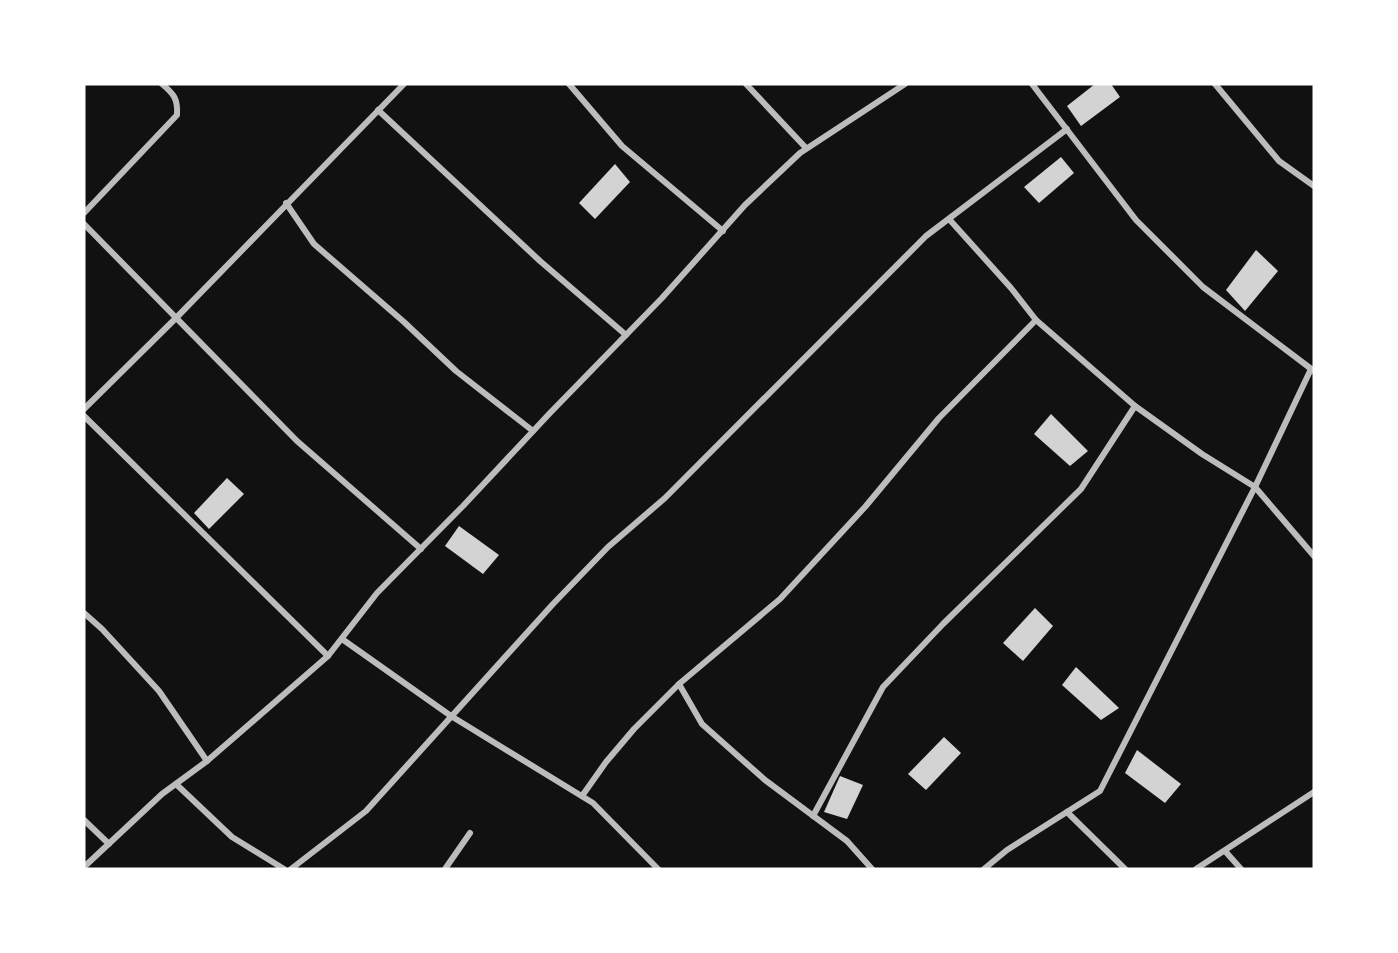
<svg xmlns="http://www.w3.org/2000/svg" width="1398" height="953" font-family="'Work Sans',sans-serif">
<style>
.building{fill:#d3d3d3}
.lines{fill:none;stroke-linecap:round;stroke-linejoin:round}
.minor{stroke:#bcbcbc;stroke-width:6}
</style>
<rect width="100%" height="100%" fill="#111"/>
<g class="building">
<path d="M1095 84H1111L1120 97 1081 126 1067 106Z"/>
<path d="M1061 157 1074 173 1039 203 1024 187Z"/>
<path d="M615 164 630 182 595 219 579 203Z"/>
<path d="M1256 250 1278 271 1245 311 1226 290Z"/>
<path d="M1051 414 1088 451 1070 466 1034 434Z"/>
<path d="M227 478 244 494 209 529 194 513Z"/>
<path d="M459 526 499 555 483 574 445 546Z"/>
<path d="M1035 608 1053 626 1023 661 1003 643Z"/>
<path d="M1076 667 1119 708 1101 720 1062 685Z"/>
<path d="M944 737 961 753 926 790 908 774Z"/>
<path d="M1137 750 1181 784 1165 803 1125 773Z"/>
<path d="M840 776 863 785 847 819 824 812Z"/>
</g>
<g class="lines">
<g class="minor">
<path d="M569 84 622 146 723 231"/>
<path d="M746 84 806 148"/>
<path d="M1032 84 1136 220 1203 287 1314 371"/>
<path d="M1215 84 1279 161 1314 186"/>
<path d="M378 110 540 261 626 335"/>
<path d="M286 203 314 244 404 322 456 371 533 431"/>
<path d="M84 213 177 115C178 99 174 94 162 84"/>
<path d="M949 219 1011 288 1036 320"/>
<path d="M84 224 297 441 421 549"/>
<path d="M84 409 176 318 404 84"/>
<path d="M84 416 328 656"/>
<path d="M84 613 102 629 159 691 207 761"/>
<path d="M342 639 451 716 593 803 658 869"/>
<path d="M679 684 702 724 765 780 847 841 872 869"/>
<path d="M176 784 232 837 284 869"/>
<path d="M582 796 606 762 634 729 679 684 780 599 865 507 939 418 1036 320 1135 406 1202 454 1255 487 1314 556"/>
<path d="M1067 812 1125 869"/>
<path d="M813 816 883 687 943 624 1081 489 1135 406"/>
<path d="M84 820 109 844"/>
<path d="M1225 851 1241 869"/>
<path d="M84 867 162 794 207 761 328 656 377 593 463 506 550 413 662 298 745 205 800 153 905 84"/>
<path d="M291 869 366 811 553 604 608 547 665 498 926 236 1067 129"/>
<path d="M445 869 470 833"/>
<path d="M984 869 1007 850 1100 791 1255 487 1311 369"/>
<path d="M1196 869 1314 792"/>
</g>
</g>
<rect width="1398" height="953" fill="none" stroke="#ffffff" stroke-width="171"/>
</svg>
